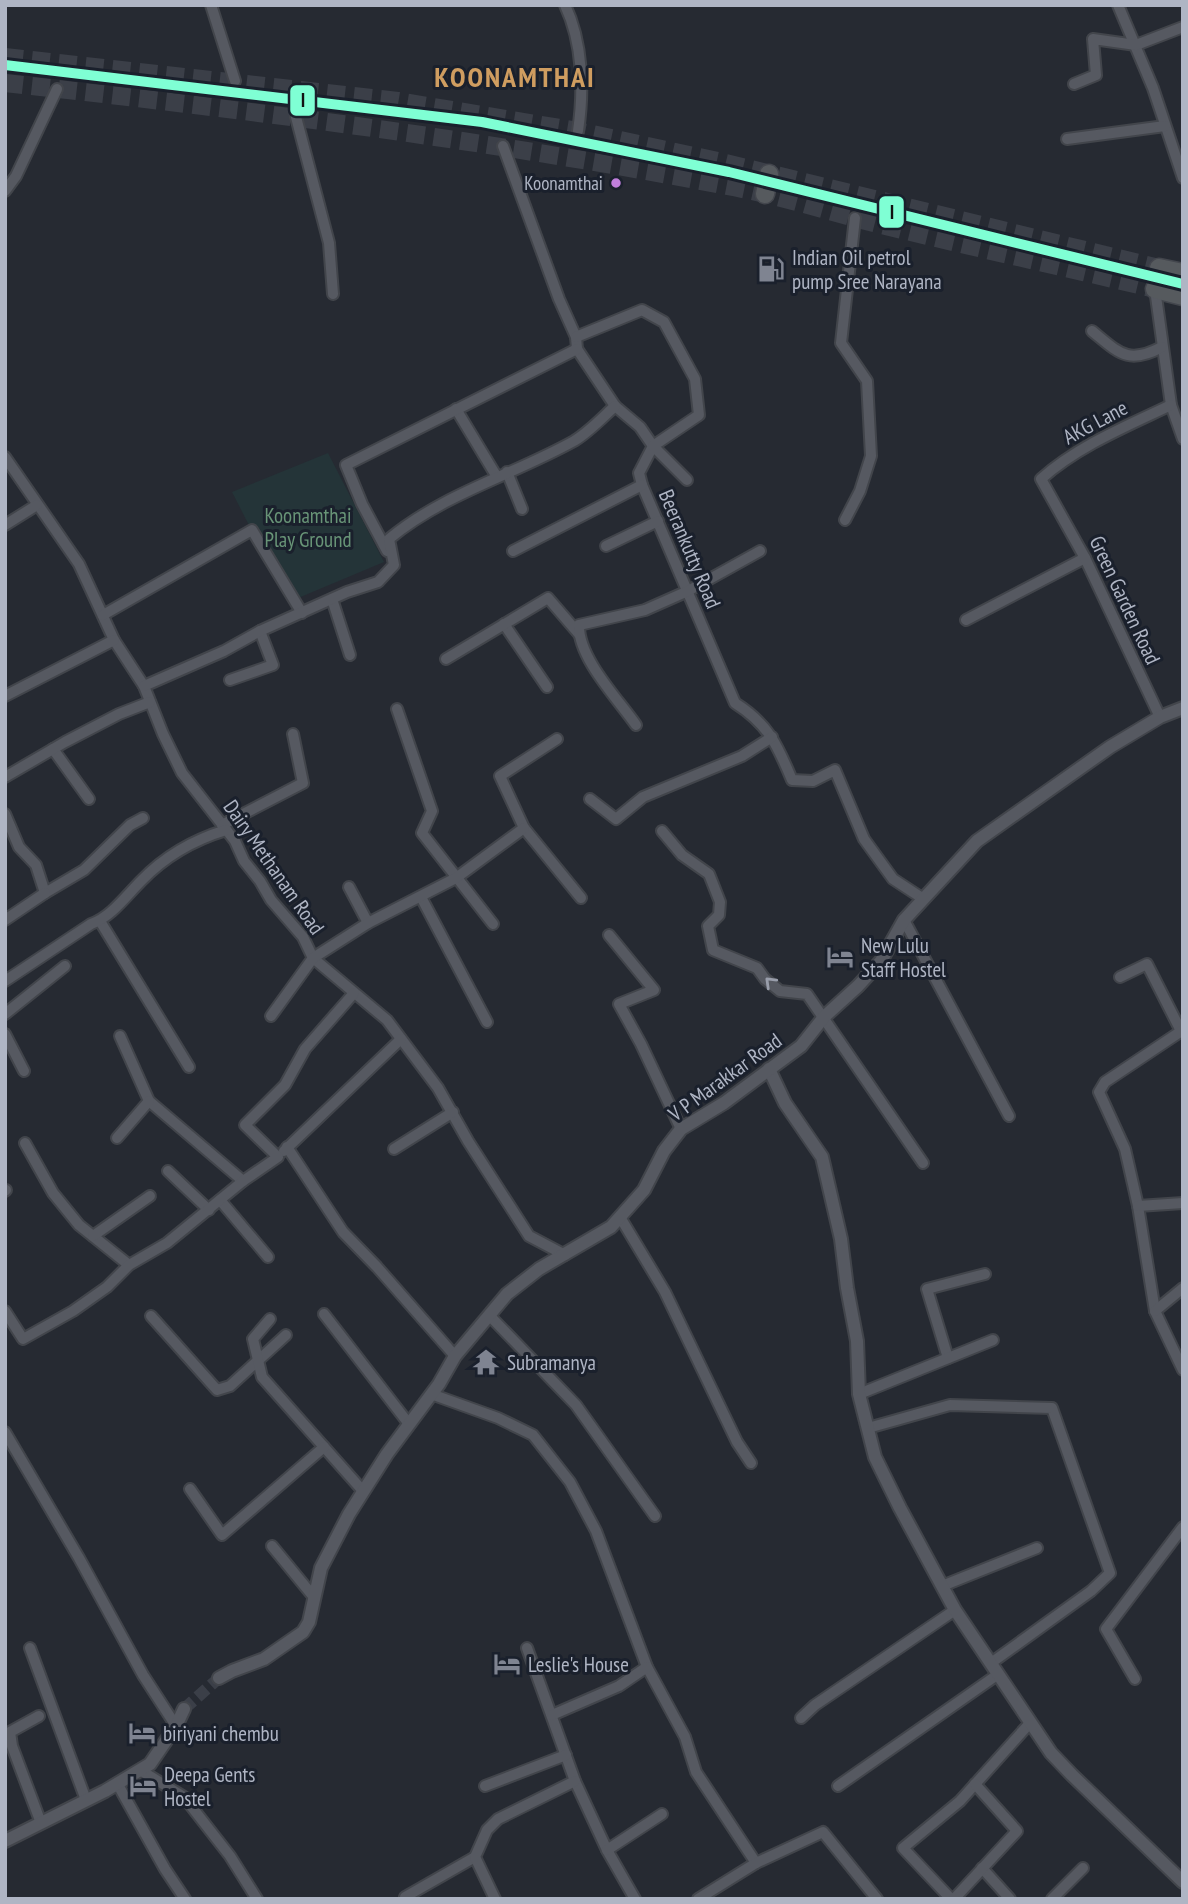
<svg xmlns="http://www.w3.org/2000/svg" width="1188" height="1904" font-family="'PT Sans Narrow',sans-serif">
<style>
.green{fill:#243438}
.lines{fill:none;stroke-linecap:round;stroke-linejoin:round}
.tertiary-tunnel{stroke:#3b3f48;stroke-width:12;stroke-dasharray:12 6;stroke-linecap:butt}
.trunk-tunnel{stroke:#3b3f48;stroke-width:18;stroke-dasharray:18 9;stroke-linecap:butt}
.minor-casing{stroke:#42454b;stroke-width:14}
.tertiary-casing{stroke:#42454b;stroke-width:16}
.trunk-casing{stroke:#43464d;stroke-width:21}
.minor{stroke:#565961;stroke-width:10}
.tertiary{stroke:#565961;stroke-width:12}
.trunk{stroke:#565a5e;stroke-width:18}
.metro-1-casing{stroke:#1a202c;stroke-width:16}
.metro-1{stroke:#7fffd4;stroke-width:10}
.oneway{stroke:#999eab}
.bus-dot{fill:#c07fdc;stroke:#1a202c;stroke-width:2.5}
.labels{text-anchor:middle;dominant-baseline:central;stroke-width:6;stroke-linejoin:round;paint-order:stroke}
.bus-label{font-size:19px;fill:#afb5c4;stroke:#1a202c;text-anchor:end}
.poi-label{font-size:21px;fill:#afb5c4;stroke:#1a202c;text-anchor:start}
.street-label{font-size:21px;fill:#afb5c4;stroke:#1a202c}
.park-label{font-size:21px;fill:#689477;stroke:#1a202c}
.district-label{font-size:28px;font-weight:bold;letter-spacing:2px;fill:#cf9d60;stroke:#1a202c}
.line-badge{stroke:#1a202c;stroke-width:2.5}
.pale-badge-label{font-size:19px;text-anchor:middle;font-weight:bold;fill:#111}
</style>
<rect width="100%" height="100%" fill="#262a32"/>
<path class="green" d="M328 453 384 562 291 601 259 545 232 492Z"/>
<g class="lines">
<path class="tertiary-tunnel" d="M184 1709 219 1678"/>
<g class="trunk-tunnel">
<path d="M5 57 398 101 578 131 722 162 1159 268"/>
<path d="M5 83C247 110 488 140 727 186 771 194 814 207 858 219 956 244 1056 265 1155 289"/>
</g>
<g class="minor-casing">
<g id="minor">
<path d="M211 5 235 81"/>
<path d="M565 5C583 43 584 91 578 131"/>
<path d="M1118 5 1153 88 1183 178"/>
<path d="M1074 84 1096 75 1093 39 1136 45 1183 27"/>
<path d="M296 117 329 243 333 294"/>
<path d="M1067 139 1165 126"/>
<path d="M503 146 559 299 576 337 577 349 615 406 640 427 653 446 639 473 642 485 735 703C768 724 777 744 792 780L813 781 835 770 864 839 893 879 922 898"/>
<path d="M5 191 16 176 57 89"/>
<path d="M1155 289 1171 405 1183 439"/>
<path d="M1092 331C1119 353 1128 365 1162 347"/>
<path d="M576 337 642 310 664 322 695 379 699 415 653 446 687 480"/>
<path d="M456 409 497 477"/>
<path d="M5 457 79 564 114 640 144 686 163 734 182 773 235 841 244 861 260 881 271 900 303 937 313 958 387 1020 438 1088 468 1141 529 1236 565 1255"/>
<path d="M507 472 522 509"/>
<path d="M845 520 860 491 871 456 867 381 841 343 855 218"/>
<path d="M5 525 37 505"/>
<path d="M606 546 658 521"/>
<path d="M387 551 362 504 346 465 577 349"/>
<path d="M513 551 642 485"/>
<path d="M332 599 350 655"/>
<path d="M103 615 252 530 302 613"/>
<path d="M966 620 1085 558"/>
<path d="M504 624 547 687"/>
<path d="M446 659 548 598 579 634"/>
<path d="M230 680 273 665 260 631"/>
<path d="M144 686 224 651 260 631 347 592 378 582 394 565 389 539C443 494 513 475 574 441 589 432 602 418 615 406"/>
<path d="M5 696 114 640"/>
<path d="M397 709 432 811 422 833 493 924"/>
<path d="M1160 717 1085 558 1041 479C1078 446 1127 426 1171 405"/>
<path d="M636 725C618 699 578 658 579 625L645 610 688 591 760 551"/>
<path d="M557 739 500 776 524 828 581 898"/>
<path d="M53 749 89 799"/>
<path d="M5 777 65 742 119 714 150 702"/>
<path d="M590 799 616 819 643 797 742 756 772 737"/>
<path d="M5 814 19 847 36 865 45 893 84 870 130 825 143 818"/>
<path d="M222 825 303 783 293 734"/>
<path d="M662 831 682 855 709 874 720 902 719 915 708 926 713 950 757 968 765 979 780 991 807 994 923 1163"/>
<path d="M349 887 368 923"/>
<path d="M421 897 487 1022"/>
<path d="M5 920 45 893"/>
<path d="M904 920 1009 1116"/>
<path d="M100 921 189 1067"/>
<path d="M609 935 654 990 619 1004 641 1044 681 1129"/>
<path d="M1120 977 1147 964 1181 1031"/>
<path d="M5 981 91 924C111 917 126 896 141 881 165 856 193 840 226 830"/>
<path d="M5 1014 65 966"/>
<path d="M271 1016 313 958 368 923 456 878 524 828"/>
<path d="M1183 1030 1105 1082 1099 1092 1125 1149 1138 1206 1155 1311 1183 1370"/>
<path d="M5 1034 24 1071"/>
<path d="M120 1036 149 1101 243 1181"/>
<path d="M117 1138 149 1101"/>
<path d="M25 1143 53 1193 79 1225 129 1265"/>
<path d="M287 1147 343 1232 377 1267 455 1356"/>
<path d="M394 1149 453 1112"/>
<path d="M284 1151 401 1039"/>
<path d="M168 1171 209 1210"/>
<path d="M5 1191 6 1190"/>
<path d="M220 1200 268 1257"/>
<path d="M1138 1206 1183 1203"/>
<path d="M620 1217 665 1292 737 1442 751 1463"/>
<path d="M93 1236 150 1196"/>
<path d="M5 1311 23 1339 73 1311 107 1287 129 1265 167 1243 243 1181 278 1157 245 1125 285 1085 305 1049 354 993"/>
<path d="M1155 1311 1183 1288"/>
<path d="M324 1314 409 1424"/>
<path d="M489 1315 576 1405 655 1516"/>
<path d="M151 1316 217 1390 230 1386 286 1335"/>
<path d="M270 1319 253 1339 262 1377 363 1491"/>
<path d="M948 1358 927 1289 985 1274"/>
<path d="M431 1394 498 1418 533 1435 570 1482 596 1531 647 1667 685 1737 696 1772 756 1863"/>
<path d="M859 1394 993 1340"/>
<path d="M868 1428 950 1405 1052 1408 1110 1573 1091 1591 991 1663"/>
<path d="M5 1432 79 1558 143 1675 176 1726"/>
<path d="M190 1489 222 1535 324 1447"/>
<path d="M272 1546 313 1596"/>
<path d="M942 1586 1037 1548"/>
<path d="M30 1648 86 1800"/>
<path d="M527 1648 575 1781 607 1850 635 1899"/>
<path d="M1135 1679 1106 1629 1183 1527"/>
<path d="M552 1715 619 1686 647 1667"/>
<path d="M39 1716 10 1732 12 1746 41 1823"/>
<path d="M801 1718 815 1705 955 1610"/>
<path d="M140 1770 184 1797 230 1856 257 1899"/>
<path d="M117 1783 165 1869 185 1899"/>
<path d="M485 1786 566 1755"/>
<path d="M838 1786 997 1675"/>
<path d="M607 1850 662 1814"/>
<path d="M982 1868 1010 1899"/>
<path d="M405 1897 475 1857"/>
<path d="M495 1899 475 1857 487 1830 498 1819 575 1781"/>
<path d="M698 1899 756 1863 823 1832 877 1899"/>
<path d="M951 1899 903 1848 960 1801 1030 1723"/>
<path d="M954 1899 1017 1831 975 1784"/>
<path d="M1052 1899 1083 1868"/>
</g>
</g>
<g class="tertiary-casing">
<g id="tertiary">
<path d="M769 1069 785 1103 822 1157 841 1239 847 1288 857 1341 859 1394 875 1457 900 1508 955 1610 1051 1753 1072 1775 1183 1882"/>
<path d="M219 1678 232 1671 264 1659 303 1632 309 1622 321 1568 349 1514 387 1454 439 1384 455 1356 507 1294 539 1269 611 1227 644 1190 664 1151 681 1129 724 1103 801 1046 824 1017 858 986 881 961 904 920 977 841 1110 747 1160 717 1183 708"/>
<path d="M5 1841 105 1791 150 1764 176 1726 184 1709"/>
</g>
</g>
<g class="trunk-casing">
<g id="trunk">
<path d="M765 194 769 174"/>
<path d="M1159 268 1183 273"/>
<path d="M1155 289 1183 296"/>
</g>
</g>
<use href="#minor" class="minor"/>
<use href="#tertiary" class="tertiary"/>
<use href="#trunk" class="trunk"/>
<g class="metro-1-casing">
<path id="metro-1" d="M5 65 482 122 729 172 1183 284"/>
</g>
<use href="#metro-1" class="metro-1"/>
</g>
<defs><path id="oneway-chevron" d="M-2-3.5L2.5 0L-2 3.5" fill="none" stroke-width="1.6" stroke-linecap="round" stroke-linejoin="round" transform="scale(1.75)"/></defs>
<use class="oneway" href="#oneway-chevron" transform="translate(770 982) rotate(-136)"/>
<defs>
<g id="fuel-bare" transform="scale(2.1)"><path d="M-5.5-6h7V0h2V4h1.3V-2.5L3-4.5l.8-.8L6-3V5H2.5V1h-1V6h-7ZM-4.2-4.7v3.2H.2V-4.7Z" fill="#7f8491" stroke="#1a202c" stroke-width="2.5" paint-order="stroke"/></g>
<g id="hotel-bare" transform="scale(2.1)"><path d="M-6-4.5h1.5V1H6V5H4.5V3h-9V5H-6ZM-4 0a1.8 1.8 0 1 1 3.6 0ZM.5 0V-2.5h3Q6-2.5 6 0Z" fill="#7f8491" stroke="#1a202c" stroke-width="2.5" paint-order="stroke"/></g>
<g id="temple-bare" transform="scale(2.1)"><path d="M0-6L5-2H3V0L6.5 2.5H4V6H1.5V3h-3V6H-4V2.5H-6.5L-3 0V-2H-5Z" fill="#7f8491" stroke="#1a202c" stroke-width="2.5" paint-order="stroke"/></g>
</defs>
<g fill-rule="evenodd">
<use href="#fuel-bare" x="771" y="269"/>
<use href="#hotel-bare" x="840" y="957"/>
<use href="#temple-bare" x="486" y="1362"/>
<use href="#hotel-bare" x="507" y="1664"/>
<use href="#hotel-bare" x="142" y="1733"/>
<use href="#hotel-bare" x="143" y="1786"/>
</g>
<circle class="bus-dot" cx="616" cy="183" r="6"/>
<g class="labels">
<g class="bus-label">
<text x="603" y="183">Koonamthai</text>
</g>
<g class="poi-label">
<text x="792" y="257">Indian Oil petrol<tspan x="792" dy="24">pump Sree Narayana</tspan></text>
<text x="861" y="945">New Lulu<tspan x="861" dy="24">Staff Hostel</tspan></text>
<text x="507" y="1362">Subramanya</text>
<text x="528" y="1664">Leslie's House</text>
<text x="163" y="1733">biriyani chembu</text>
<text x="164" y="1774">Deepa Gents<tspan x="164" dy="24">Hostel</tspan></text>
</g>
<g class="street-label">
<text transform="translate(1095 422) rotate(-28)">AKG Lane</text>
<text transform="translate(690 549) rotate(67)">Beerankutty Road</text>
<text transform="translate(1125 600) rotate(65)">Green Garden Road</text>
<text transform="translate(274 867) rotate(55)">Dairy Methanam Road</text>
<text transform="translate(725 1077) rotate(-36)">V P Marakkar Road</text>
</g>
<g class="park-label">
<text x="308" y="515">Koonamthai<tspan x="308" dy="24">Play Ground</tspan></text>
</g>
<g class="district-label">
<text x="515" y="76">KOONAMTHAI</text>
</g>
</g>
<g class="line-badge">
<rect x="289" y="84" width="27" height="33" rx="7" fill="#7fffd4"/>
<rect x="878" y="195" width="27" height="34" rx="7" fill="#7fffd4"/>
</g>
<g class="pale-badge-label">
<text x="303" y="107">I</text>
<text x="892" y="219">I</text>
</g>
<rect width="1188" height="1904" fill="none" stroke="#afb5c4" stroke-width="14"/>
</svg>
